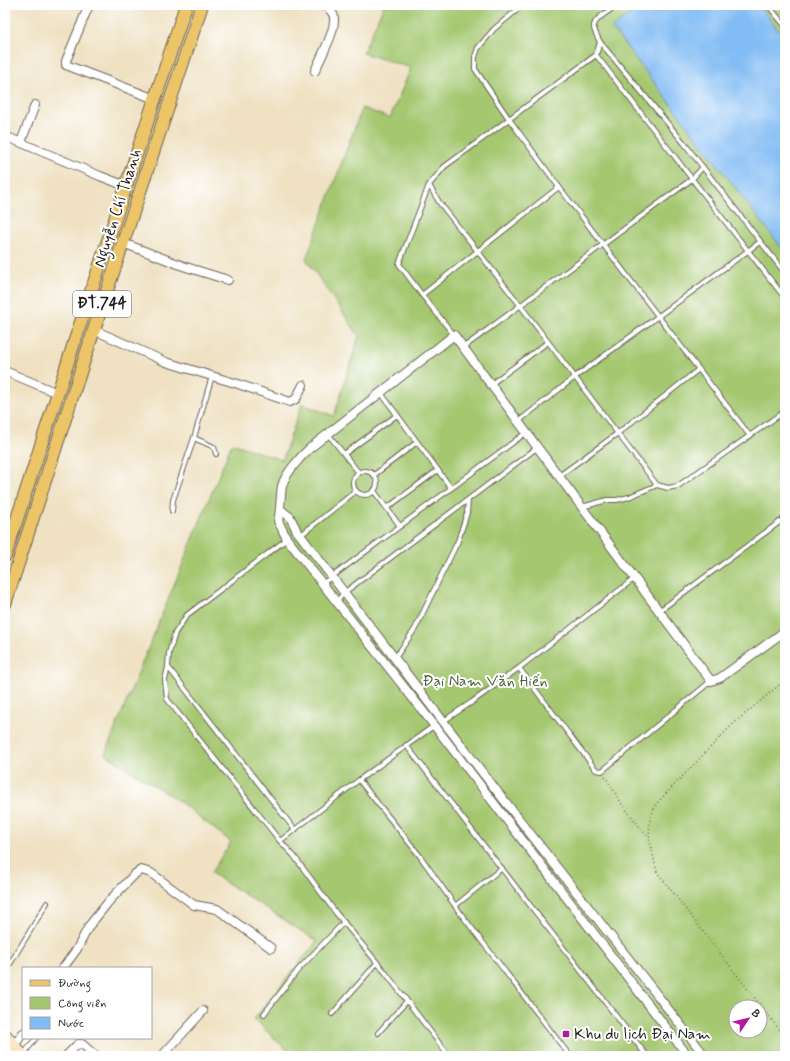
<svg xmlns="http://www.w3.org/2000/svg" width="790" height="1061" font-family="Mynerve,sans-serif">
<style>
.green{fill:#a4c770;stroke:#607246;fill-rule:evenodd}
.water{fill:#82bcf4;stroke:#4f6c88}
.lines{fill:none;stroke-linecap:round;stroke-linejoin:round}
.service-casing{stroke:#666156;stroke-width:6}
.minor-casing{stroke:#666156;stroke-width:10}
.secondary-casing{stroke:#666156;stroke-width:13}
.primary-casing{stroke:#666156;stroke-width:14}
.path{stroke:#666156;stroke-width:1.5;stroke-dasharray:1 3;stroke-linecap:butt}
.service{stroke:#fff;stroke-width:4}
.minor{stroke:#fff;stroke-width:8}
.secondary{stroke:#f8e8c3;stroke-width:11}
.primary{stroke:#edc569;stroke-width:12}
.poi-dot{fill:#b5179e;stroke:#fff;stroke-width:1.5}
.labels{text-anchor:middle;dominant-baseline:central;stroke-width:4;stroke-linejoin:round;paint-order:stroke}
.shield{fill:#fff;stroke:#606060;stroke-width:1}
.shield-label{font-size:15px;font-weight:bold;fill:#1c1c1c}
.street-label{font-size:16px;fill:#1c1c1c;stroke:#fff}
.park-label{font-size:16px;fill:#52603e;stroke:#fff}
.poi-label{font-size:16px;fill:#1c1c1c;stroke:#fff;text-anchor:start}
</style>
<rect width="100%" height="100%" fill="#fff"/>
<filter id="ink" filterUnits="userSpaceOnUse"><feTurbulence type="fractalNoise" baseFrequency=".025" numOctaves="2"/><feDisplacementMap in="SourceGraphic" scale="8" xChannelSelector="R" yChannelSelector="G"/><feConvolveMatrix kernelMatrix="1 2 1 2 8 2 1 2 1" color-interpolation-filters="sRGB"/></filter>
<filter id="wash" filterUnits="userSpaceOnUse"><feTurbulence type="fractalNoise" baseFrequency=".012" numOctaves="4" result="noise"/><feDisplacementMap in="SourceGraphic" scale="16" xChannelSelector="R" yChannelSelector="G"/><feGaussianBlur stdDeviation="0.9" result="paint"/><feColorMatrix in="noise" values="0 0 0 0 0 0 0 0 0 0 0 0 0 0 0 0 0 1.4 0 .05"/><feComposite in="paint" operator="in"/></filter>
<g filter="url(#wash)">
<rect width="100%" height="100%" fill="#efe1c2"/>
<path class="green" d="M384 5H785V1056H307L305 1053 303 1056H293L254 1019 317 941 211 873 231 842 180 802 105 754 232 443 282 460 302 404 334 416 359 336 306 259 362 108 390 118 411 68 363 53ZM736 1007H760V1031H736Z"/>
<path class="water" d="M642 5H759L785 39V252L612 28Z"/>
</g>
<g filter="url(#ink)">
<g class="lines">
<g class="service-casing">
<g id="service">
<path d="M523 5 494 29 478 48 475 57V69L509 119 559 187 750 436"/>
<path d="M618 5C611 10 592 19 594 28 595 33 598 38 600 42L684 143 785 273"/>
<path d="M768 5 785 26"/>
<path d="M703 167 692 179 785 298"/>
<path d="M429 185 439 202 520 305 657 485"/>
<path d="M422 295 559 187"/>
<path d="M454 335 422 295 399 264 429 185 444 167 596 55 600 42"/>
<path d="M464 347 692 179 596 55"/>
<path d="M491 384 548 342"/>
<path d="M381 393 451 488"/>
<path d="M519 421 575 377 760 242"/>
<path d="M328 434 359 473"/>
<path d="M194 438 214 447 216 454"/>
<path d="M344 454 397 415"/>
<circle cx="365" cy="483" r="12"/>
<path d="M374 475 417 442"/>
<path d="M559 476 618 433 699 369"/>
<path d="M374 491 400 526"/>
<path d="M582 507 607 500H617L629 497 657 485 668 488 678 486 785 411"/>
<path d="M387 508 438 470"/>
<path d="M172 511 173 500 194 438 212 376"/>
<path d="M301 535 356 491"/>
<path d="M287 539 187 615 175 633 169 653 168 667 165 680 167 699 280 841 359 780 435 725"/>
<path d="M322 584 527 432"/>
<path d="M336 602 345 592 538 447"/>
<path d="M659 611 785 518"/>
<path d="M395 658 415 629 458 541 467 513 468 500"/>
<path d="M168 667 295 830"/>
<path d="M519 668 596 770 602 771 711 681"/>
<path d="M442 722 472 702 519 668 635 578"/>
<path d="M406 745 647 1056"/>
<path d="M359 780 420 856 461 914 570 1056"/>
<path d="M280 841 294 856 336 913 385 972 449 1056"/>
<path d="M455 906 502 868"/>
<path d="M5 972 47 903"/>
<path d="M264 1014 298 970 344 922"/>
<path d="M332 1014 377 963"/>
<path d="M378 1033 407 1001"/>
<path d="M23 1055 36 1038"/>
</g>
</g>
<g class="minor-casing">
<g id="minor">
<path d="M89 5 66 61V65L155 99"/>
<path d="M315 71C321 56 334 35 334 20 335 14 329 8 324 5"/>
<path d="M5 136 100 176 126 186"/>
<path d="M21 142 35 105"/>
<path d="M123 243 186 267 228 280"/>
<path d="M94 330 166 362 238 384 290 402 296 399 303 385"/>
<path d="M5 371 57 393"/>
<path d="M281 510 290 517 297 531 482 772 705 1056"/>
<path d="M63 968 77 949 89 926 110 900 135 874 141 870 151 873 194 905 217 909 271 948"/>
<path d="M5 1055 14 1046 23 1033"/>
<path d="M66 1056 78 1044H82L96 1056"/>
<path d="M162 1056 203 1011"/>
<path d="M688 1056 434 725 287 539 278 521C281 509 280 498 282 486 285 474 301 456 310 448L454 335 711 681 720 678 785 631"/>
</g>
</g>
<g class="secondary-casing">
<g id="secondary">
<path d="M5 1034 23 1056"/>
<path d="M5 1055 6 1056"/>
</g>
</g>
<g class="primary-casing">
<g id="primary">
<path d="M5 556 75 340 186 5"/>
<path d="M5 604 89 345 202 5"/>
</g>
</g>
<g class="path">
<path d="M785 680 732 725 656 804 650 819 649 838 657 872 785 1037"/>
<path d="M605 776 623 806 648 837"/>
</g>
<use href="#service" class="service"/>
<use href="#minor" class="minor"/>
<use href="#secondary" class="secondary"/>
<use href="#primary" class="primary"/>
</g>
</g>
<rect class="poi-dot" x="562" y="1030" width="8" height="8" rx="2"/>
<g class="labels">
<rect class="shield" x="73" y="291" width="58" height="26" rx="3"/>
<g class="shield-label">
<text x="102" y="304">ĐT.744</text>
</g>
<g class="street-label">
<text transform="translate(118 208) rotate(-72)">Nguyễn Chí Thanh</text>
</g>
<g class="park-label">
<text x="485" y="681">Đại Nam Văn Hiến</text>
</g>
<g class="poi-label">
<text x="574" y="1034">Khu du lịch Đại Nam</text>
</g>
</g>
<rect width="790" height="1061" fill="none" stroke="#fff" stroke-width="20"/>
<rect x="22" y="967" width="130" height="72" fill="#ffffff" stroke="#a4a4a4"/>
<rect x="30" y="980" width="20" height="6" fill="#edc569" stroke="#a4a4a4"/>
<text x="58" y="987" font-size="12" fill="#1c1c1c">Đường</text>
<rect x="30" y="997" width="20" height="12" fill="#a4c770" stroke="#a4a4a4"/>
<text x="58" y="1007" font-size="12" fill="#1c1c1c">Công viên</text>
<rect x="30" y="1017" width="20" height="12" fill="#82bcf4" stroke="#a4a4a4"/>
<text x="58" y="1027" font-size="12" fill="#1c1c1c">Nước</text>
<g transform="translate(748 1019) rotate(55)"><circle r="19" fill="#ffffff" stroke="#a4a4a4"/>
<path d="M0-3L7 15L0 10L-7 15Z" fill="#b5179e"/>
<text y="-6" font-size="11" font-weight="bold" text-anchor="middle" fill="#1c1c1c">B</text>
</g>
</svg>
